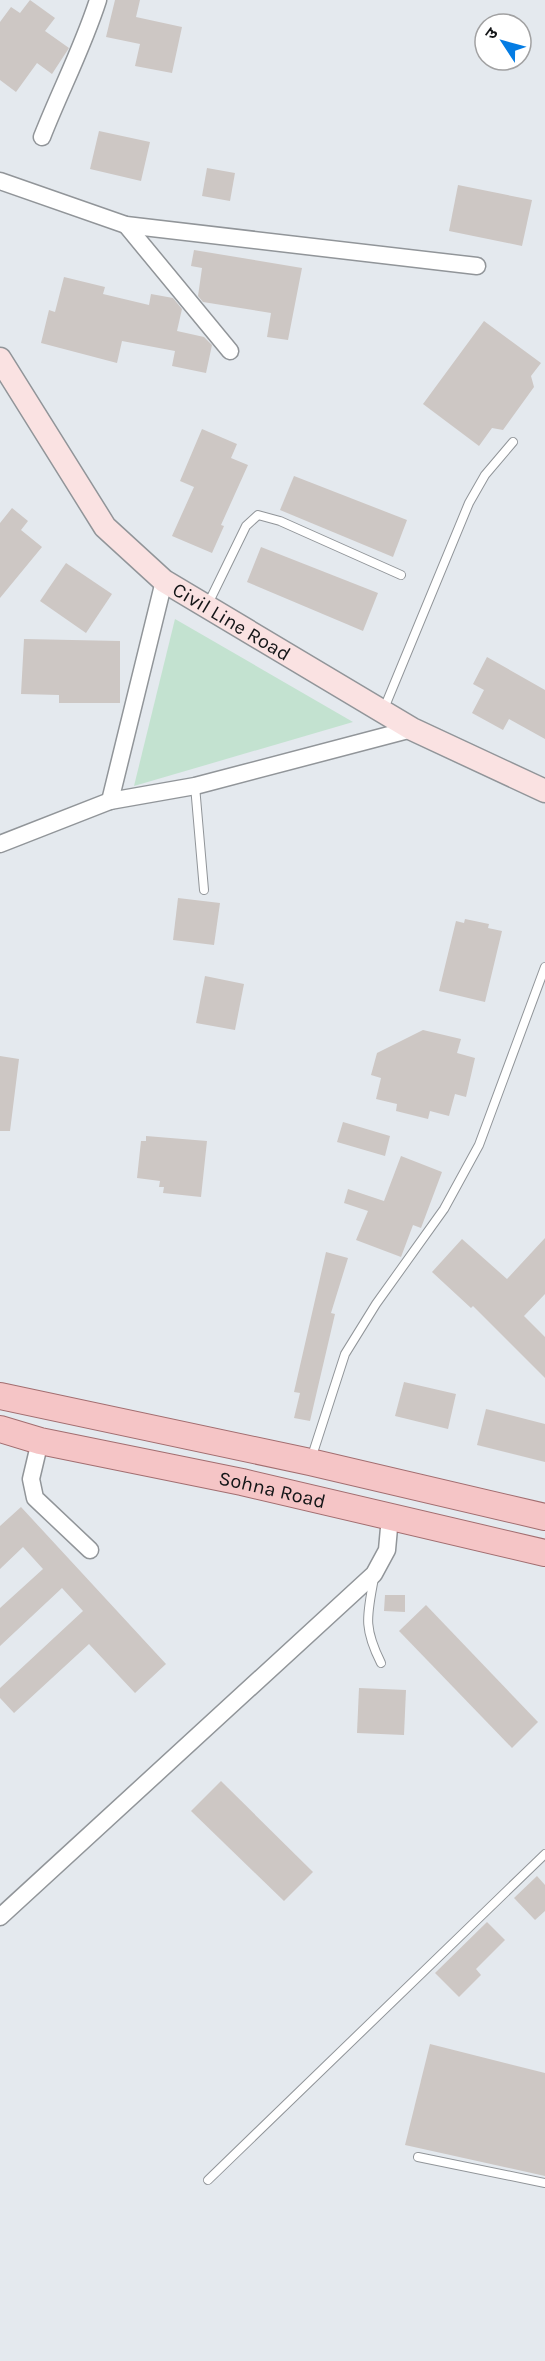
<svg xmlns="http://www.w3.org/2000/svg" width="545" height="2361" font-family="Karla,'Noto Sans Devanagari',sans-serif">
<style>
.green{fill:#c3e2d0}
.building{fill:#cdc7c4}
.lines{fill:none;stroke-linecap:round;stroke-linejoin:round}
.lane-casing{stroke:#919599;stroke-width:10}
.street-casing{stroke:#919599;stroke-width:19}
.secondary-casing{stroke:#919599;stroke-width:25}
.primary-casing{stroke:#a26e70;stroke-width:28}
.lane{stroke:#fff;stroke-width:8}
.street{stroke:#fff;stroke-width:16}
.secondary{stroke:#fae2e2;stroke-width:22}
.primary{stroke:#f5c5c6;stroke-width:26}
.labels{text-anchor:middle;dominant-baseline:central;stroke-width:4.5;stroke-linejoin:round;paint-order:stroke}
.street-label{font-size:20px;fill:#131517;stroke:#fff}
</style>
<rect width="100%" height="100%" fill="#e4e9ee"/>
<path class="green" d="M175 619 353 722 134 786Z"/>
<g class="building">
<path d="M30 0 55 18 45 31 69 48 52 74 37 63 16 92 0 80V22L11 7 20 13Z"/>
<path d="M115 0H140L136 17 182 27 172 73 135 66 140 44 106 37Z"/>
<path d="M99 131 150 142 141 181 90 169Z"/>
<path d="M207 168 235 173 230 201 202 196Z"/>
<path d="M458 185 532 200 522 246 449 231Z"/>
<path d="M194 250 302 268 288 340 267 337 271 313 203 302 198 296 202 268 191 266Z"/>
<path d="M64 277 105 287 103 294 149 305 151 294 173 298 182 309 177 331 204 337 212 345 206 373 172 366 175 351 122 341 117 363 41 343 49 310 55 312Z"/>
<path d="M484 321 541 363 531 376 534 387 503 430 492 428 479 446 423 404Z"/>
<path d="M202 429 237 444 231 458 248 465 221 525 224 526 212 553 172 536 194 487 180 481Z"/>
<path d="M294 476 407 520 393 557 280 510Z"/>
<path d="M12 508 28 521 21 530 42 547 0 598V523Z"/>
<path d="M261 547 378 593 363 631 247 582Z"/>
<path d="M66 563 112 594 86 633 40 601Z"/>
<path d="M24 639 120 641V703H59V695L21 694Z"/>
<path d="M487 657 545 690V739L509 719 503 730 472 713 484 690 473 684Z"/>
<path d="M178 898 220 903 214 945 173 940Z"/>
<path d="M465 919 489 924 488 928 502 931 485 1002 439 991 456 921 464 923Z"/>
<path d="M205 976 244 984 235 1030 196 1023Z"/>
<path d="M423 1030 461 1039 457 1053 475 1058 466 1097 455 1094 449 1116 430 1111 428 1119 396 1111 397 1104 376 1099 381 1078 371 1075 377 1053Z"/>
<path d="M0 1056 19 1059 10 1131H0Z"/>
<path d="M343 1122 390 1136 385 1156 337 1142Z"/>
<path d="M146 1136 207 1141 201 1197 163 1193 164 1187H159L160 1181 137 1178 141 1141H146Z"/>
<path d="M401 1156 442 1172 421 1228 413 1225 401 1257 356 1240 368 1211 344 1203 348 1189 384 1201Z"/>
<path d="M545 1238V1294L524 1316 545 1337V1378L473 1306 471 1308 432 1272 462 1239 507 1279Z"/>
<path d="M326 1252 348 1258 331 1313 335 1314 310 1421 294 1418 300 1393 294 1392Z"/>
<path d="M404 1382 456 1394 448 1429 395 1416Z"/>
<path d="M486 1409 545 1424V1462L477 1445Z"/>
<path d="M21 1507 166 1664 135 1693 89 1644 14 1713 0 1698V1688L83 1611 62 1588 0 1646V1608L43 1569 23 1547 0 1569V1526Z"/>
<path d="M385 1595H405V1612L384 1611Z"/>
<path d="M426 1605 538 1722 512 1748 399 1631Z"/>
<path d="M359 1688 406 1690 404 1735 357 1733Z"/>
<path d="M221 1781 313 1872 284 1901 191 1811Z"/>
<path d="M537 1876 545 1885V1911L535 1920 514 1898Z"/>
<path d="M487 1922 505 1940 476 1969 481 1975 459 1997 435 1973Z"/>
<path d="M430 2044 545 2073V2176L405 2145Z"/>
</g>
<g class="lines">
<g class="lane-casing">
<g id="lane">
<path d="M207 606 246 526 258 515 280 521 401 575"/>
<path d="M383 711 469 503 485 475 513 442"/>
<path d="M195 786 204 890"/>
<path d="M311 1459 345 1354 376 1304 444 1209 479 1145 545 967"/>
<path d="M374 1578C367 1616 363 1627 381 1663"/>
<path d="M418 2157 545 2183"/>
<path d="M208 2180 545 1854"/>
</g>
</g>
<g class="street-casing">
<g id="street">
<path d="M42 137C60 91 83 47 98 0"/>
<path d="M0 181 126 225 477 266"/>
<path d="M126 225 230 351"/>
<path d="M110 801 164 581"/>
<path d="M0 844 110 801 195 786 412 729"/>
<path d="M40 1441 31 1479 35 1498 90 1550"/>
<path d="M0 1917 374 1574 387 1550 390 1517"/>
</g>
</g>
<g class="secondary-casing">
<g id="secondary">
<path id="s1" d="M0 359 105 527 164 581 412 729 545 791"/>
</g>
</g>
<g class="primary-casing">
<g id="primary">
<path d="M0 1396 310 1462 545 1517"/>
<path id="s2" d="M0 1429 40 1441 242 1482 545 1553"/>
</g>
</g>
<use href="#lane" class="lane"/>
<use href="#street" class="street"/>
<use href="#secondary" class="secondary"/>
<use href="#primary" class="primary"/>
</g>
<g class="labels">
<g class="street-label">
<text stroke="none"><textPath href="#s1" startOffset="357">Civil Line Road</textPath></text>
<text stroke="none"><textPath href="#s2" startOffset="279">Sohna Road</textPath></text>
</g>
</g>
<g transform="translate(503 42) rotate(306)"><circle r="28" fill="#ffffff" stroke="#a1a1a2" stroke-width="1.5"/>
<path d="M0-4.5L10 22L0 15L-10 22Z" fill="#047ce3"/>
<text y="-9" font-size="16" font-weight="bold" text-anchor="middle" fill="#131517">उ</text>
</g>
</svg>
